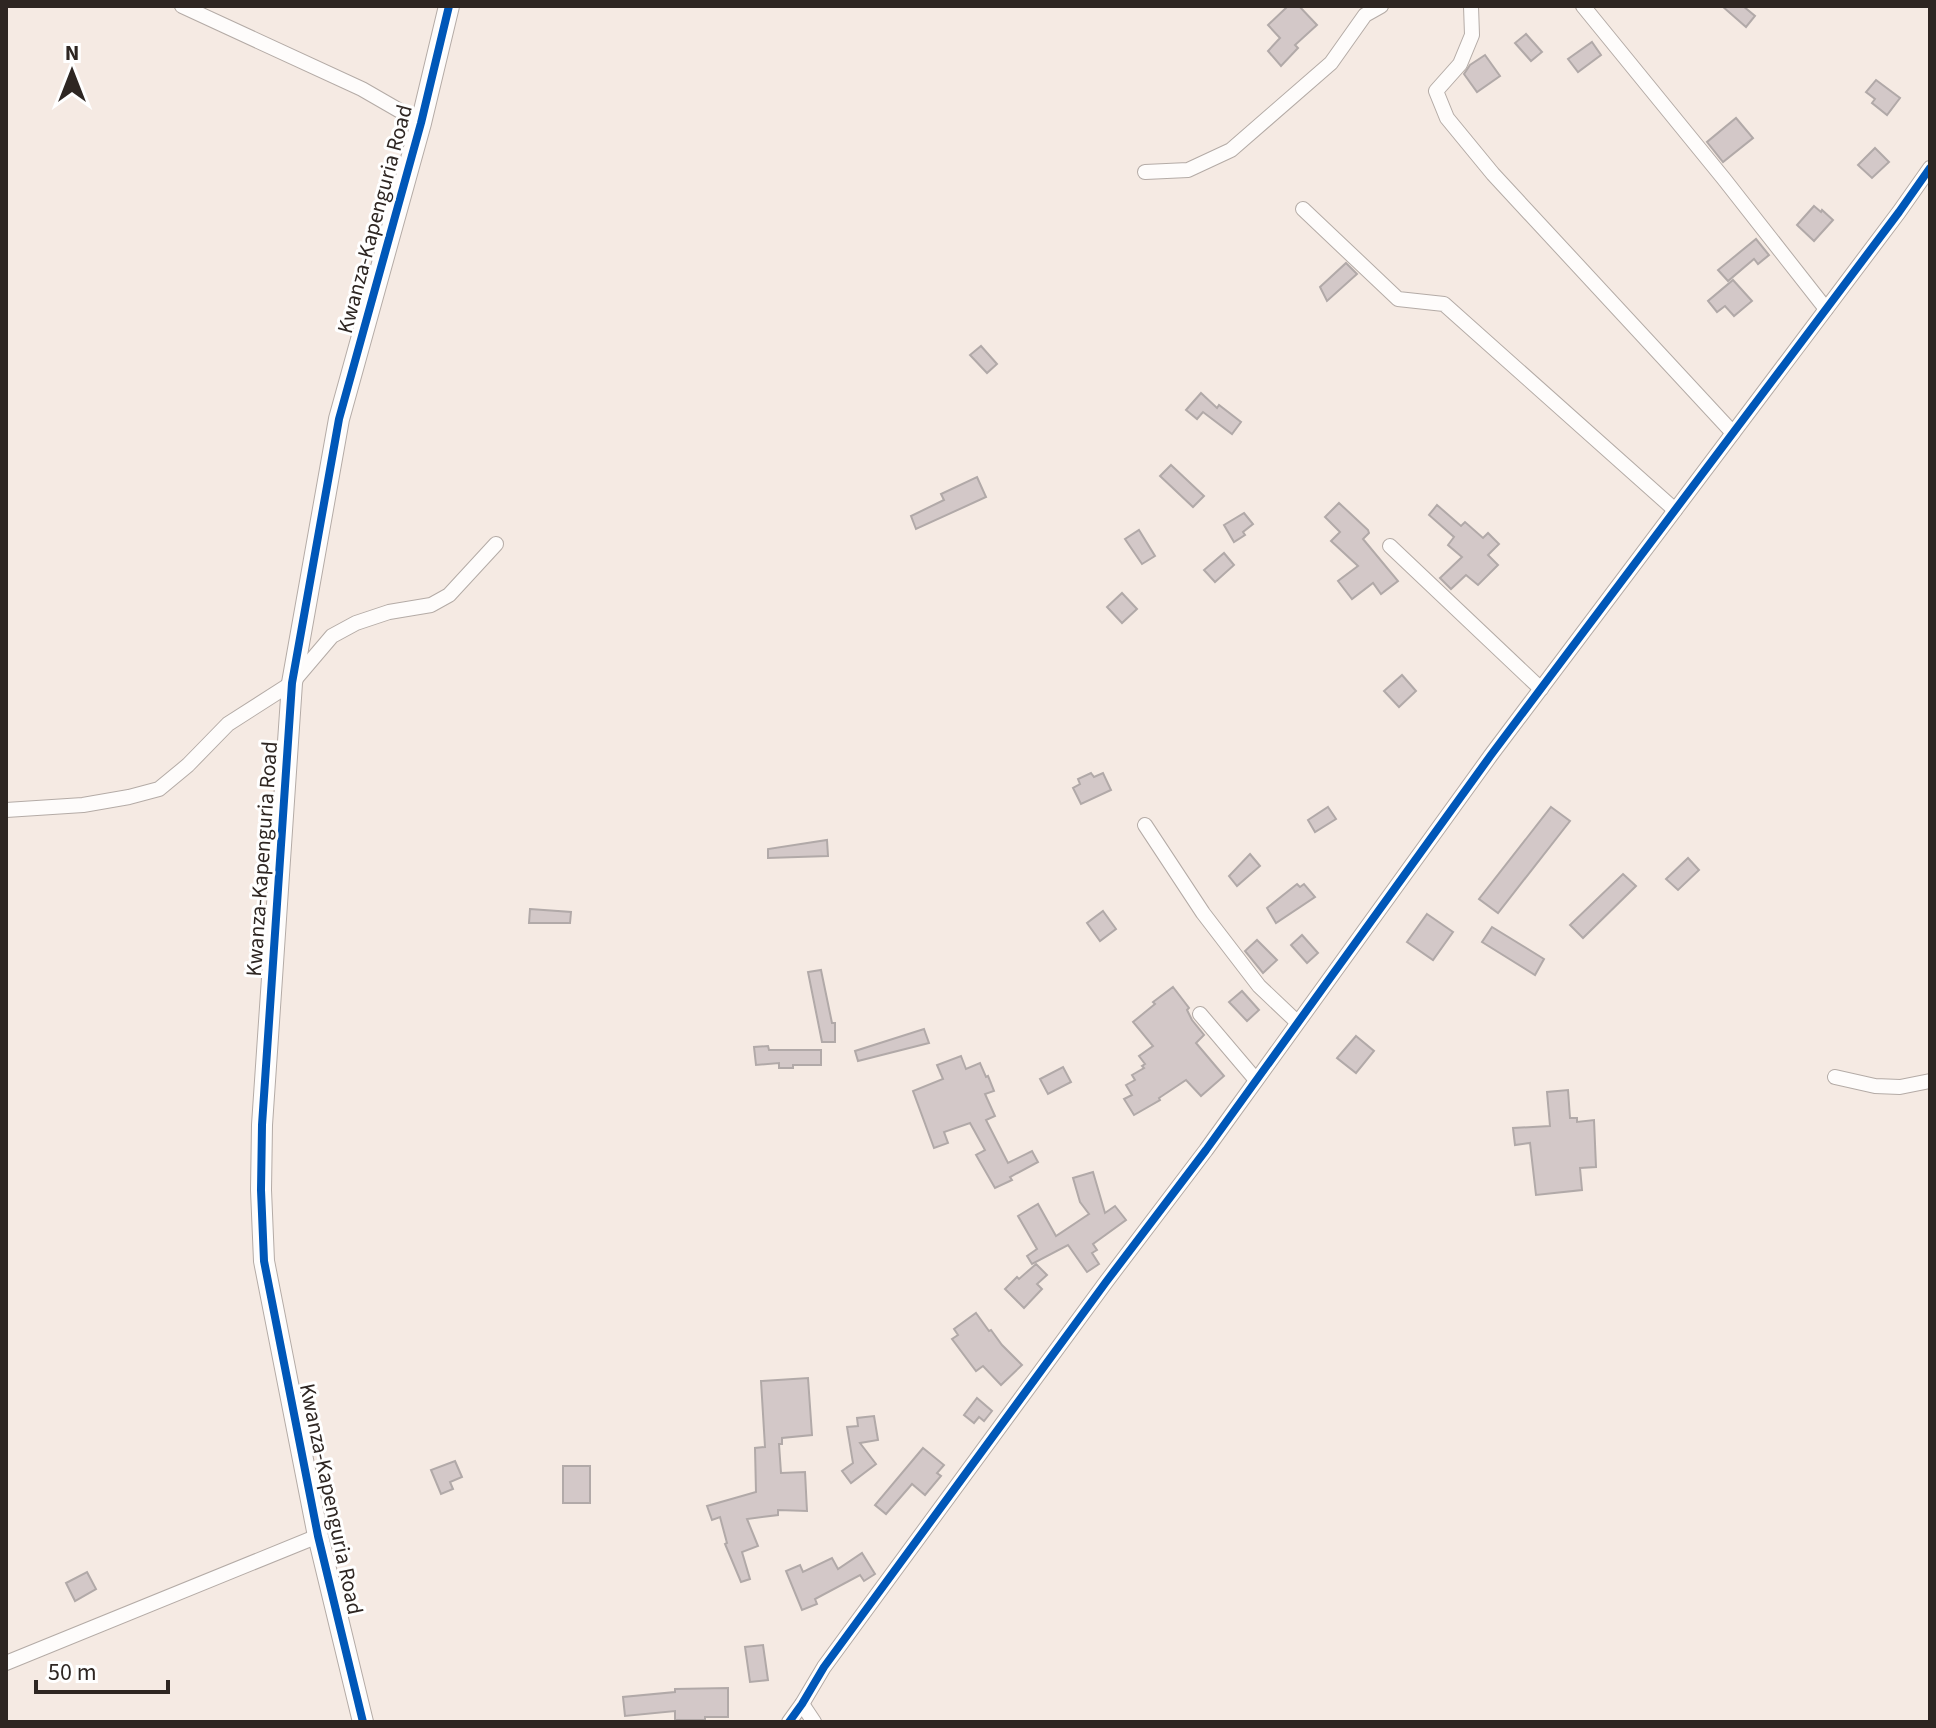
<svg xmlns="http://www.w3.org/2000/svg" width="1936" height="1728" font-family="'Source Sans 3',sans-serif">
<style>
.building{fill:#d3c8c8;stroke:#b1a9a8;stroke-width:2}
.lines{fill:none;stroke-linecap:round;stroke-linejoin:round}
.street-casing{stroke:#b4aba6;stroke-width:16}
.secondary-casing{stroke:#b4aba6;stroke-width:22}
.street{stroke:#fefcfb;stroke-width:14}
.secondary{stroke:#fefcfb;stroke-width:20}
.cycleway-casing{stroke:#fff;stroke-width:13}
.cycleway{stroke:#0057b8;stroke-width:8}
.labels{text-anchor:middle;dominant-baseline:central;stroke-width:6;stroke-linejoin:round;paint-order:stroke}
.street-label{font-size:22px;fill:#2e2622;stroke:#fff}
</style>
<rect width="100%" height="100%" fill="#f5eae3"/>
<g class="building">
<path d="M1288 6H1299L1317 25 1295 45 1298 48 1281 66 1268 51 1280 38 1268 25Z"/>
<path d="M1722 6H1743L1755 16 1746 27Z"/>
<path d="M1526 34 1542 52 1531 61 1515 43Z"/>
<path d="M1592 42 1601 55 1578 72 1568 59Z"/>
<path d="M1485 55 1500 76 1477 92 1464 74 1470 65Z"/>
<path d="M1876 80 1900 98 1887 115 1872 103 1875 99 1866 92Z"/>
<path d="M1736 118 1753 138 1723 162 1707 142Z"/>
<path d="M1875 148 1889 162 1872 178 1858 165Z"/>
<path d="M1814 206 1821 212 1822 210 1833 220 1814 241 1797 225Z"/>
<path d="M1756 239 1769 255 1758 264 1754 259 1728 281 1718 270Z"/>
<path d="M1346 263 1357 274 1327 301 1320 287Z"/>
<path d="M1733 280 1752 301 1734 316 1725 306 1717 312 1708 301Z"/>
<path d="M981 346 997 364 987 373 970 355Z"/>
<path d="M1201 393 1217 408 1219 405 1241 422 1232 434 1203 412 1197 419 1186 410Z"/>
<path d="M1171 465 1204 496 1193 507 1160 476Z"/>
<path d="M977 477 986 497 916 529 911 516 944 500 941 494Z"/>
<path d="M1339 503 1368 530 1369 533 1363 539 1398 581 1381 594 1373 583 1352 599 1338 581 1358 566 1331 541 1340 532 1325 517Z"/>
<path d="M1437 505 1461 526 1465 522 1483 538 1488 533 1499 544 1488 555 1498 565 1478 585 1466 575 1451 589 1440 578 1462 557 1448 545 1454 537 1429 515Z"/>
<path d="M1244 513 1253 524 1243 532 1245 535 1234 542 1224 525Z"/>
<path d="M1139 530 1155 556 1142 564 1125 539Z"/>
<path d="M1224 553 1234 565 1215 582 1204 570Z"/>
<path d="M1122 593 1137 609 1122 623 1107 607Z"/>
<path d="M1402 675 1416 691 1399 707 1384 691Z"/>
<path d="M1091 773 1094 777 1103 773 1111 790 1081 804 1073 788 1080 784 1078 779Z"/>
<path d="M1328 807 1336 819 1315 832 1308 820Z"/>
<path d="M1551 807 1570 821 1498 913 1479 899Z"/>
<path d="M827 840 828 856 768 858V849Z"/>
<path d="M1250 854 1260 866 1237 886 1229 876Z"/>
<path d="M1688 858 1699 870 1678 890 1666 879Z"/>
<path d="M1623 874 1636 886 1583 938 1570 925Z"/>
<path d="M1297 884 1300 887 1304 884 1315 897 1276 923 1267 908Z"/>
<path d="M530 909 571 912 570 923H529Z"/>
<path d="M1103 911 1116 929 1100 941 1087 923Z"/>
<path d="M1427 914 1453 932 1433 960 1407 942Z"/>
<path d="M1492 927 1544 959 1535 975 1482 942Z"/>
<path d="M1302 935 1318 953 1307 963 1291 945Z"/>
<path d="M1257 940 1277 960 1263 973 1245 951Z"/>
<path d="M821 970 832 1023H835V1042H822L808 972Z"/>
<path d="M1173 987 1189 1008 1187 1010 1192 1020 1204 1035 1196 1043 1224 1076 1201 1096 1186 1080 1159 1098 1160 1100 1134 1115 1124 1099 1132 1095 1126 1085 1135 1080 1132 1075 1144 1068 1142 1066 1145 1064 1139 1056 1153 1046 1133 1022 1155 1004 1153 1002Z"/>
<path d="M1242 991 1259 1010 1247 1021 1229 1002Z"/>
<path d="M924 1029 929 1043 858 1061 855 1051Z"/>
<path d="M1356 1036 1374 1051 1356 1073 1337 1058Z"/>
<path d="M768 1046 769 1050H821V1065H793V1068H779V1063L756 1065 754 1047Z"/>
<path d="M961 1056 966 1069 980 1063 986 1077 988 1076 994 1091 985 1094 995 1116 986 1120 1008 1163 1032 1151 1038 1162 1010 1177 1012 1180 995 1188 976 1155 985 1150 970 1123 944 1132 948 1143 934 1148 913 1091 943 1079 937 1065Z"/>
<path d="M1063 1067 1071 1082 1048 1094 1040 1079Z"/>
<path d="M1568 1090 1570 1118H1577V1122L1594 1120 1596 1167 1580 1168 1582 1190 1536 1195 1530 1143 1515 1145 1513 1128 1550 1126 1547 1092Z"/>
<path d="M1093 1172 1105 1213 1115 1206 1126 1220 1093 1244 1097 1250 1092 1253 1099 1264 1087 1272 1068 1245 1032 1264 1027 1256 1037 1249 1018 1216 1038 1204 1056 1236 1089 1214 1080 1202 1073 1178Z"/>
<path d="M1036 1264 1047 1275 1037 1284 1042 1289 1024 1308 1005 1289 1017 1277 1019 1279Z"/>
<path d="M976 1313 989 1331 991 1330 1002 1345 1022 1365 1001 1385 983 1366 976 1371 952 1339 958 1335 954 1329Z"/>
<path d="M808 1378 812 1435 782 1438V1444H779L781 1473 805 1472 807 1511 778 1510V1515L747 1519 758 1546 742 1552 750 1579 741 1582 725 1544 727 1543 720 1517 712 1520 707 1506 756 1492 755 1448 765 1447 761 1381Z"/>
<path d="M977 1398 992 1411 984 1421 979 1417 974 1423 964 1415Z"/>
<path d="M874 1416 878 1440 860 1443 876 1464 851 1483 842 1471 853 1463 847 1427 858 1426 857 1418Z"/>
<path d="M923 1448 944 1465 937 1473 941 1476 925 1495 912 1484 886 1514 875 1505Z"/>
<path d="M455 1461 462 1477 450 1482 453 1489 441 1494 431 1470Z"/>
<rect x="563" y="1466" width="27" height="37"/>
<path d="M862 1553 875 1574 864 1581 860 1575 815 1599 817 1604 802 1610 786 1571 800 1565 803 1572 832 1558 838 1569Z"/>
<path d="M87 1572 96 1589 75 1601 66 1583Z"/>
<path d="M763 1645 768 1680 750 1682 745 1647Z"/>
<path d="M728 1688V1717H705V1720H675V1711L625 1716 623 1697 675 1692V1689Z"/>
</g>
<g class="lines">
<g class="street-casing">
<g id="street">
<path d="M182 6 362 89 421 123"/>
<path d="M1471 6 1472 35 1460 64 1436 91 1447 118 1493 174 1733 433"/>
<path d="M1583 6 1724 179 1826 309"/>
<path d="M1145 172 1188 170 1231 150 1331 63 1365 15 1381 6"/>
<path d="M1303 209 1398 299 1444 304 1675 510"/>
<path d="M1390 546 1541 689"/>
<path d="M6 810 83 805 129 797 159 789 188 765 228 724 292 683 332 636 356 623 389 612 431 605 449 595 496 544"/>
<path d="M1145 825 1203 913 1259 986 1297 1022"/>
<path d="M1200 1014 1256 1080"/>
<path d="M1835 1077 1875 1086 1900 1087 1930 1081"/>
<path d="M6 1663 318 1536"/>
<path d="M802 1704 814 1722"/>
<path d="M789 1722 802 1704 824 1667 1106 1282 1206 1150 1491 755 1899 212 1930 168"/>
</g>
</g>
<g class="secondary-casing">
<path id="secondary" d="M363 1722 318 1536 264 1261 261 1190 262 1125 292 683 339 419 421 123 449 6"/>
</g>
<use href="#street" class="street"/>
<use href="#secondary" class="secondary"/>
<g class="cycleway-casing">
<g id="cycleway">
<path d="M363 1722 318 1536 264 1261 261 1190 262 1125 292 683 339 419 421 123 449 6"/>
<path d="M789 1722 802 1704 824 1667 1106 1282 1206 1150 1491 755 1899 212 1930 168"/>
</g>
</g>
<use href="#cycleway" class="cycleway"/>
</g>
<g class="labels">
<g class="street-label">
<text transform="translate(375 219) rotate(-75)">Kwanza-Kapenguria Road</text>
<text transform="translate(262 859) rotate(-86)">Kwanza-Kapenguria Road</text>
<text transform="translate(331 1499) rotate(78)">Kwanza-Kapenguria Road</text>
</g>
</g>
<rect width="1936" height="1728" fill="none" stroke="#2e2622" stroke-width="16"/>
<g transform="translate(72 72)" stroke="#ffffff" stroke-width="6" paint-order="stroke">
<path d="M0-6L14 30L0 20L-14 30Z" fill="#2e2622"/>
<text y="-12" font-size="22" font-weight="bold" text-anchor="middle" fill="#2e2622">N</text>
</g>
<path d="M36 1680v12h132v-12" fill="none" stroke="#2e2622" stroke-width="4"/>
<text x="48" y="1680" font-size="24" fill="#2e2622" stroke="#ffffff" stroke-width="6" paint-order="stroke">50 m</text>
</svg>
